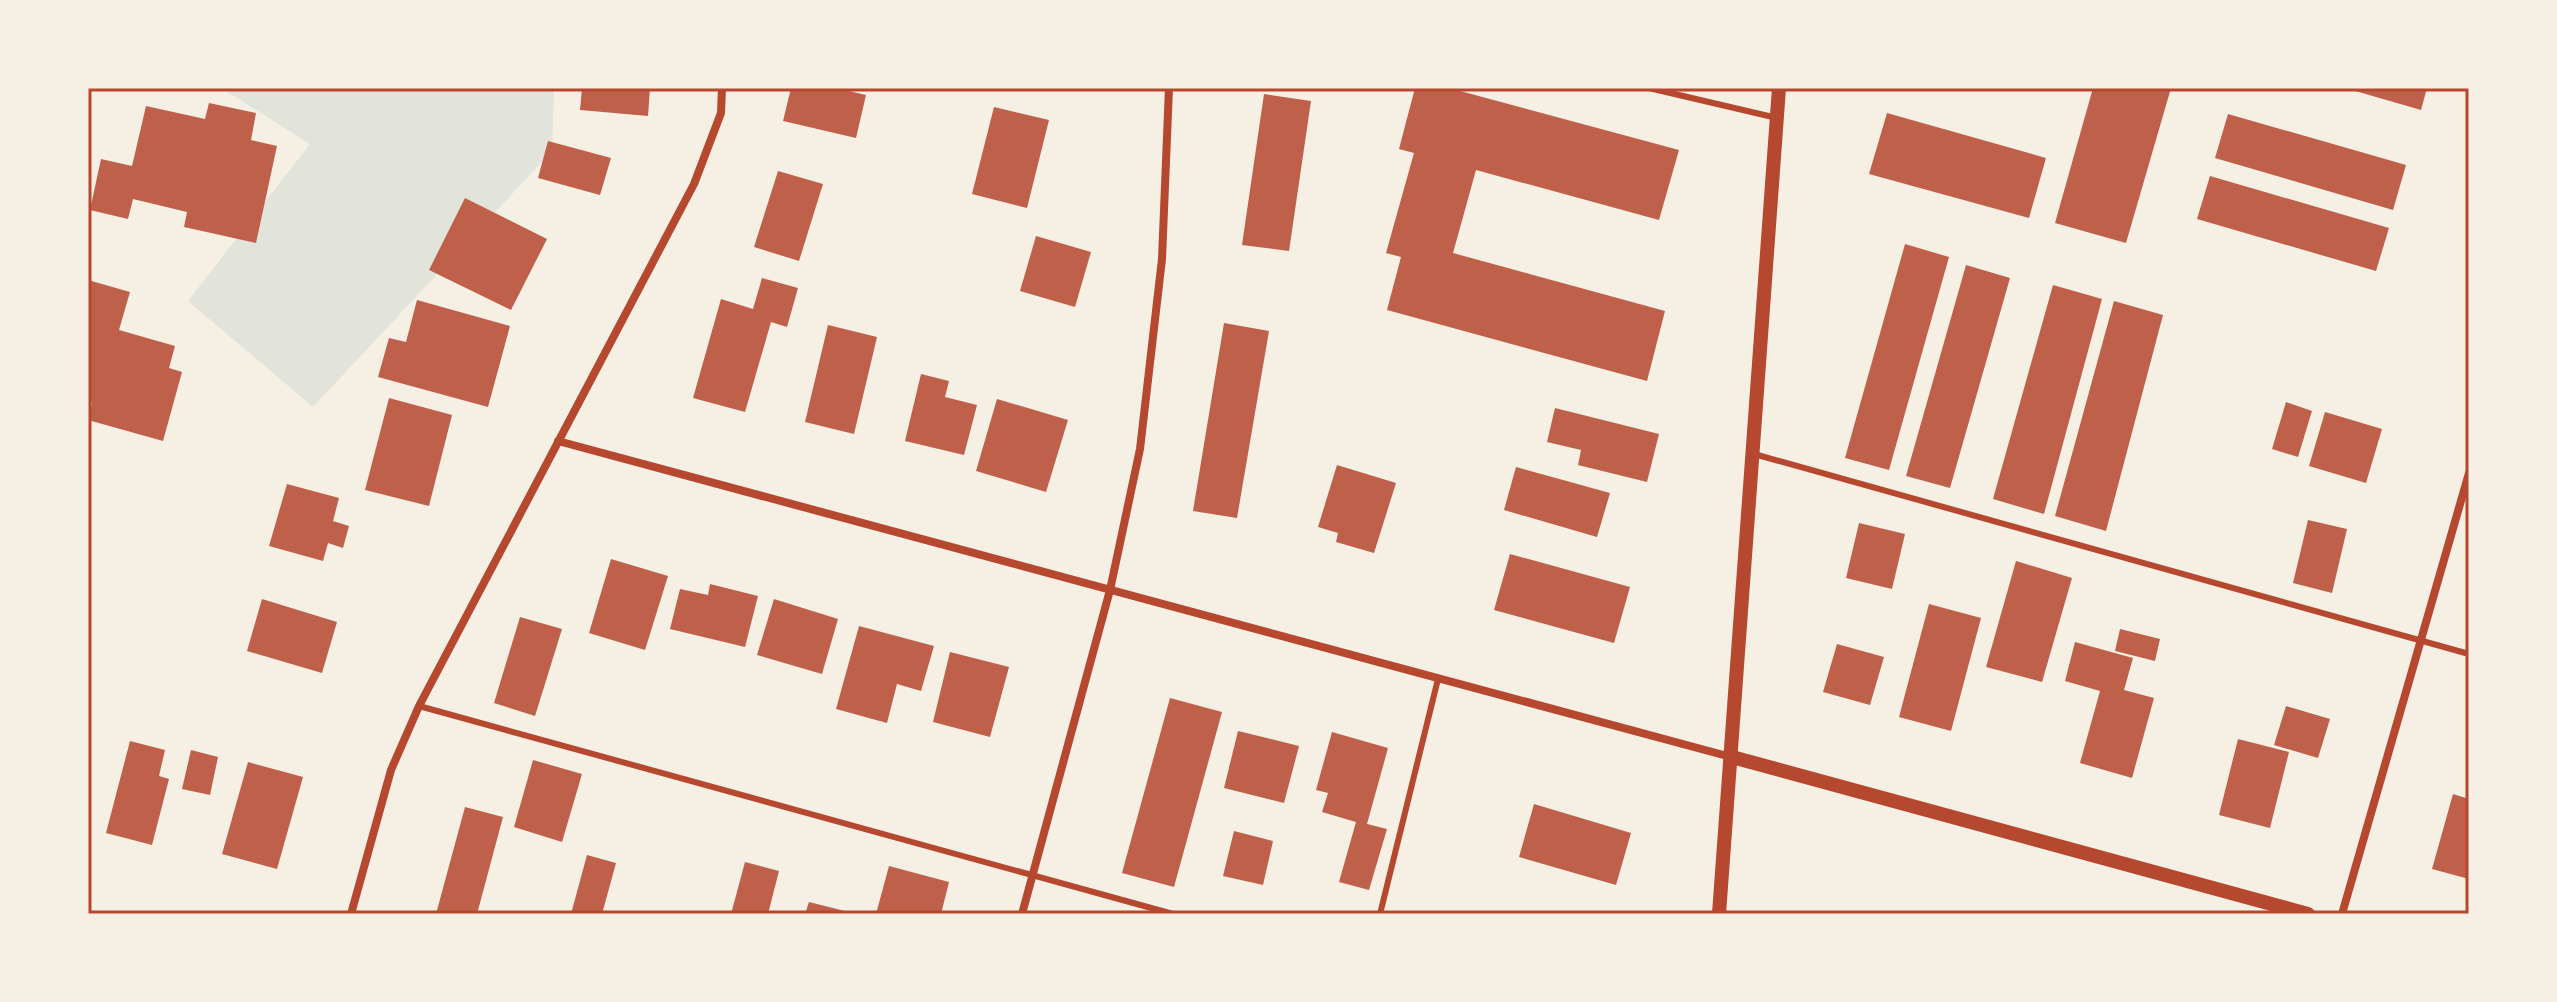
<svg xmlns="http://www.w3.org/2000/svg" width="2557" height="1002" font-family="Manrope,sans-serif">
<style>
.green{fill:#e2e4dc}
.building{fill:#bf614a}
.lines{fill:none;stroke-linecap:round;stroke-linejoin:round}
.service{stroke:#b5482f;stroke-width:6}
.minor{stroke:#b5482f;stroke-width:8}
.tertiary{stroke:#b5482f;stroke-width:14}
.neatline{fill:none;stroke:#b5482f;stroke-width:3}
</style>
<rect width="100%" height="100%" fill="#f6efe4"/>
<path class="green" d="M221 88H554L552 151 313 407 188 301 310 144Z"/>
<g class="building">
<path d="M582 88H650L648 116 580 110Z"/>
<path d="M791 88H836L866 95 856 138 783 121Z"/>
<path d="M1415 88H1449L1679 150 1659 220 1476 170 1453 253 1665 311 1647 381 1387 310 1401 257 1386 253 1414 153 1399 149Z"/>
<path d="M2093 88H2171L2126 243 2055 223Z"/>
<path d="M2345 88H2427L2421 110Z"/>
<path d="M1264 94 1311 101 1289 251 1242 245Z"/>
<path d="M209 103 256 113 251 140 277 146 256 243 184 227 187 212 133 199 128 219 90 210 101 159 132 166 146 106 205 119Z"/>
<path d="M994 107 1049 120 1027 208 972 194Z"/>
<path d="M1887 113 2046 158 2029 218 1869 174Z"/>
<path d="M2228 114 2406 165 2393 210 2215 158Z"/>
<path d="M548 141 611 158 600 195 538 178Z"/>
<path d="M778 171 823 184 799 261 754 247Z"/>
<path d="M2210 176 2389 228 2376 271 2197 219Z"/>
<path d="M465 198 547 239 511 310 429 270Z"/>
<path d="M1036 236 1091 252 1075 307 1020 291Z"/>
<path d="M1905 244 1949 257 1889 470 1845 458Z"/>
<path d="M1966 265 2010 278 1950 488 1906 476Z"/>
<path d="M762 278 798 288 787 327 771 322 745 412 693 398 721 299 753 309Z"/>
<path d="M88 280 130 292 119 330 175 346 169 368 182 372 163 441 88 420 92 403 88 402Z"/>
<path d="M2053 285 2102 299 2044 514 1993 499Z"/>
<path d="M417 300 510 326 488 407 378 377 389 338 406 342Z"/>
<path d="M2114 301 2163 315 2106 531 2055 516Z"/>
<path d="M1224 323 1269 331 1237 518 1193 511Z"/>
<path d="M828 325 877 337 854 434 805 422Z"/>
<path d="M921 374 949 381 945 397 977 405 964 455 905 441Z"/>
<path d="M389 398 452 415 429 506 365 490Z"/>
<path d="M997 399 1068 420 1046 492 976 471Z"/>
<path d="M2286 402 2312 411 2298 457 2272 449Z"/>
<path d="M1555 408 1659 434 1647 482 1578 465 1581 450 1547 442Z"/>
<path d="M2325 412 2382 429 2366 483 2309 466Z"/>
<path d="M1337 465 1396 483 1374 553 1336 542 1338 533 1318 527Z"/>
<path d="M1516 467 1610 493 1597 537 1504 510Z"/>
<path d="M287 484 339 498 333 521 349 526 343 548 328 543 323 561 269 546Z"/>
<path d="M2308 520 2347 529 2332 593 2293 583Z"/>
<path d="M1859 523 1905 534 1892 589 1846 578Z"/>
<path d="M1510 554 1630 587 1614 643 1494 610Z"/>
<path d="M611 559 668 576 645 650 589 633Z"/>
<path d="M2016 561 2072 578 2042 682 1986 667Z"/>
<path d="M710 584 758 596 745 647 670 629 680 589 708 595Z"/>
<path d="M262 599 337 622 322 673 247 651Z"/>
<path d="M774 599 838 619 822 674 757 655Z"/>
<path d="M1929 604 1981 618 1951 731 1899 717Z"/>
<path d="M520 617 562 629 535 716 494 703Z"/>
<path d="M859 626 934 646 921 691 897 684 887 723 836 709Z"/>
<path d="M2120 629 2160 639 2155 661 2115 651Z"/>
<path d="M2075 642 2133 658 2124 690 2154 698 2132 778 2080 763 2100 691 2065 681Z"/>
<path d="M1837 644 1884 657 1870 705 1823 692Z"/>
<path d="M950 652 1009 667 990 737 933 722Z"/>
<path d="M1170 698 1222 712 1174 887 1122 873Z"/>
<path d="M2286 706 2330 719 2318 758 2274 745Z"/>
<path d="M1238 731 1299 746 1284 803 1224 788Z"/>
<path d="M1332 732 1388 748 1367 824 1387 829 1369 890 1339 882 1356 822 1322 812 1328 793 1316 790Z"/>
<path d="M2238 739 2289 752 2270 828 2219 815Z"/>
<path d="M130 741 165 750 159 776 169 779 152 845 106 833Z"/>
<path d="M191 750 218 757 210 795 182 789Z"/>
<path d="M533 760 582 774 562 842 514 827Z"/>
<path d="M248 762 303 777 277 869 222 854Z"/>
<path d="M2453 794 2469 799V879L2432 869Z"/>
<path d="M1534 804 1631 833 1616 885 1519 857Z"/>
<path d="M465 807 503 817 477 914H436Z"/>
<path d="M1234 831 1273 841 1263 885 1223 876Z"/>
<path d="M587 855 616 863 602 914H571Z"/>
<path d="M745 862 779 871 768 914H731Z"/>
<path d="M889 866 949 882 941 914H876Z"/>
<path d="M809 902 853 913V914H805Z"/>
</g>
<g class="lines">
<g class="service">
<path d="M1649 88 1777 118"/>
<path d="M1754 454 2469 654"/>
<path d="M419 706 1173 914"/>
<path d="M1380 914 1438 679"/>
</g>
<g class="minor">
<path d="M558 441 1731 757"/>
<path d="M351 914 391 770 419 706 694 184 721 113 722 88"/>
<path d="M1022 914 1110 590 1140 449 1162 259 1169 88"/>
<path d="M2342 914 2469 473"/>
</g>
<g class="tertiary">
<path d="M1732 757 2308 914"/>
<path d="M1719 914 1779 88"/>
</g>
</g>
<rect width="2557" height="1002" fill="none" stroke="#f6efe4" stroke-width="180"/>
<rect x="90" y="90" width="2377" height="822" class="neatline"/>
</svg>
